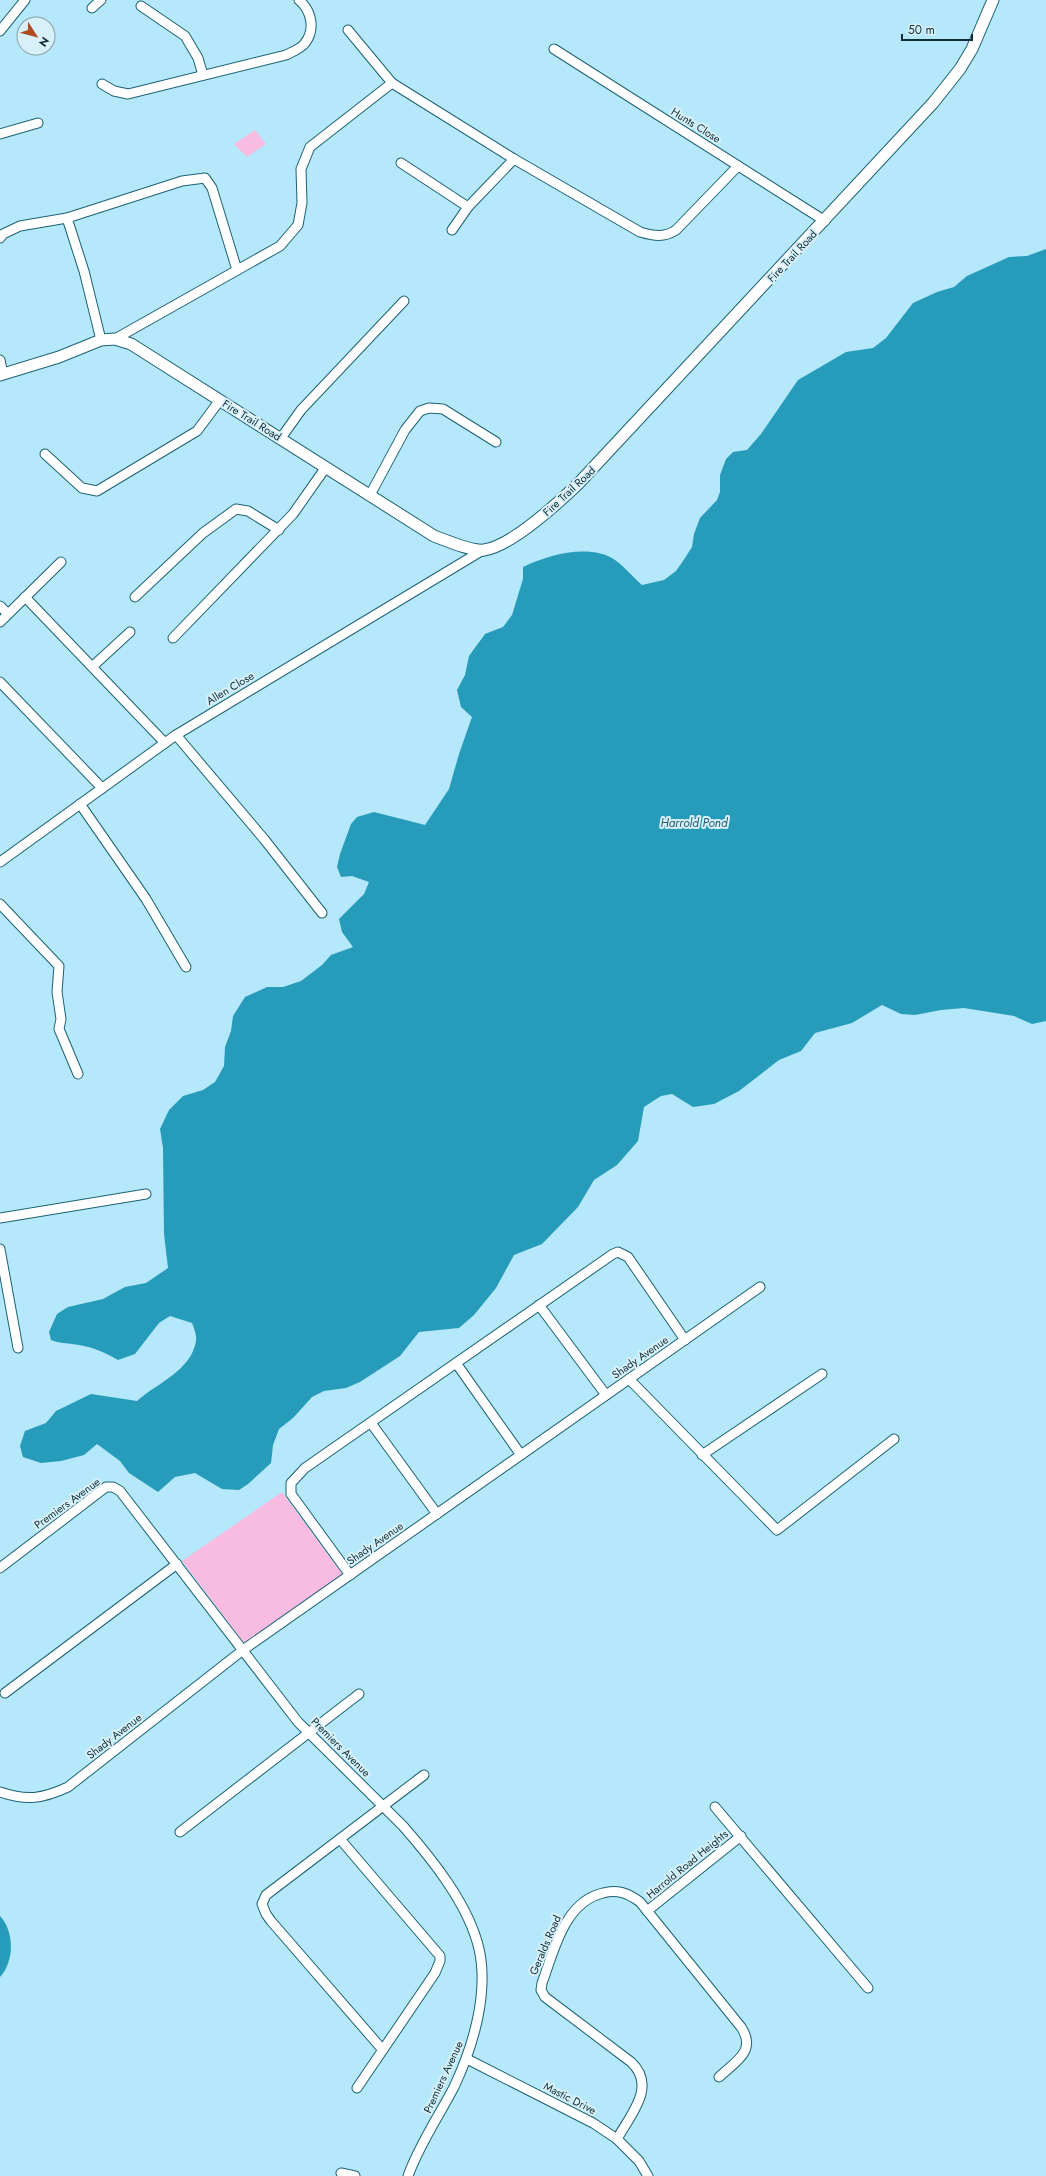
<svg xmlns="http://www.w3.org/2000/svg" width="1046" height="2176" font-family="Jost,sans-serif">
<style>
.green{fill:#f8bbe1}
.water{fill:#279bba}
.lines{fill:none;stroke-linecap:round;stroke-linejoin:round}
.minor-casing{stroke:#1c6175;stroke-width:11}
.tertiary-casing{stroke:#1c6175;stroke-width:13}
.minor{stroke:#fff;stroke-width:9}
.tertiary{stroke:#fff;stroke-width:11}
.labels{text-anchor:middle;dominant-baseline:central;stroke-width:4;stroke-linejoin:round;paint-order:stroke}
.street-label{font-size:11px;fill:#102c34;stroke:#d7f0f9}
.water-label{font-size:12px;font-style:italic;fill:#205a6b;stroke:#d7f0f9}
</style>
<rect width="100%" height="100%" fill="#b4e8fa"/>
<g class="green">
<path d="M255 130 266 144 247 157 234 144Z"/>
<path d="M282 1492 343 1575 244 1643 182 1561Z"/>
</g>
<g class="water">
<path d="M1046 249V1021L1032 1024 1014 1016 964 1008 941 1010 915 1015 901 1014 882 1005 852 1023 815 1033 801 1051 779 1060 739 1091 714 1104 693 1107 672 1094 661 1096 644 1107 638 1141 617 1165 594 1180 578 1207 542 1244 514 1255 496 1288 474 1315 459 1328 419 1332 400 1356 360 1382 346 1388 324 1391 312 1397 293 1418 279 1429 273 1445 271 1463 248 1484 239 1490 222 1489 195 1473 175 1477 158 1492 129 1473 120 1461 97 1444 84 1455 61 1461 41 1463 23 1457 20 1446 25 1431 46 1423 56 1411 91 1394 137 1401C157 1383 191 1371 196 1341 197 1336 194 1328 192 1323L170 1316 159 1323 135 1354 118 1360C106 1353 93 1347 79 1345 69 1343 61 1344 51 1340L49 1332 57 1314 68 1307 103 1299 125 1287 146 1283 168 1268 164 1234 163 1148 160 1129 169 1110 183 1096 203 1090 215 1082 224 1066 225 1047 231 1031 233 1016 245 997 267 987H283L301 981 322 965 331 955 353 947 342 932 339 919 364 894 369 882 352 876 341 877 337 867 340 854 351 824 357 817 374 812 425 825 449 789 459 754 472 717 461 707 457 690 465 675 469 656 485 634 503 627 512 615 523 579V567C548 555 590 543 615 560 625 567 633 577 642 585L664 580 676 571 683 561 692 547 694 534 700 518 717 500 720 492V475L726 459 733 452 747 450 761 434 798 380 846 352 873 348 886 338 913 303 937 292 954 287 967 276 1009 257 1027 256Z"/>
<path d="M0 1916C15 1932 14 1962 0 1977Z"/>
</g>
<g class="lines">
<g class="minor-casing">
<g id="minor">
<path d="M141 6 185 36 198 58 203 75"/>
<path d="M92 8 101 0"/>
<path d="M348 30 392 83 514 159 640 232C654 236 664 238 676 230L738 166"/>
<path d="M0 31 25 0"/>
<path d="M554 49 825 221"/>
<path d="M102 84 114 91 128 94 286 55C292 52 302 48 305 43 316 29 311 10 299 0"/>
<path d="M0 134 38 123"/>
<path d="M401 163 468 207 514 159"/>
<path d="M67 218 84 271 101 340"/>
<path d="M452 230 468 207"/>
<path d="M0 238 3 234 20 226 67 218 182 181 205 178 212 188 237 270"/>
<path d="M115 339 280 246 298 225 302 203 301 169 310 147 392 83"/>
<path d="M0 360 3 374"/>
<path d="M281 438 301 410 404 301"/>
<path d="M45 454 82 488 97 491 197 431 220 400"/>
<path d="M370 495 405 430 420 411 429 408 443 409 496 442"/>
<path d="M25 597 165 743"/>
<path d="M135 597 203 533 236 509 248 511 279 530"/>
<path d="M0 606 8 614"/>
<path d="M0 622 61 562"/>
<path d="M173 638 293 514 326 467"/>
<path d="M93 666 130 632"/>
<path d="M0 682 102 788"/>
<path d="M176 735 264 839 322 913"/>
<path d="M80 804 146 899 186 967"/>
<path d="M0 862 176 735 483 550"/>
<path d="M0 904 59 966 57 992 61 1019 59 1029 78 1074"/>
<path d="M0 1218 146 1194"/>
<path d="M0 1249 18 1348"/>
<path d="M539 1305 606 1395"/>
<path d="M456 1363 521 1455"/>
<path d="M629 1379 777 1530 894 1439"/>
<path d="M371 1423 437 1514"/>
<path d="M702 1455 822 1374"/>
<path d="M0 1568 106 1487H113L120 1491 298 1722 403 1826C432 1859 469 1905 479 1949 489 1993 473 2047 454 2087 439 2116 419 2145 408 2176"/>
<path d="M350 1575 291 1494V1483L305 1468 613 1254 618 1252 628 1257 685 1340"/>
<path d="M5 1693 177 1564"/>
<path d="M0 1792C27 1801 42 1799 68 1787L243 1650 760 1287"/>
<path d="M715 1807 868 1988"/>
<path d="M180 1832 359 1694"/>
<path d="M340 1839 440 1956V1961L435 1973 357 2088"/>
<path d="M647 1911 741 1836"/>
<path d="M382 2049 271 1921 266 1914 262 1904 266 1895 424 1775"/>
<path d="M467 2059 593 2123 617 2139 639 2161 648 2176"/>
<path d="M617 2139C631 2114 657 2086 631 2062L545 1997 541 1990 542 1983C554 1951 564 1902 603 1893 617 1889 628 1893 640 1902L741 2027C757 2051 736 2061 719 2077"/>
<path d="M341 2173 355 2176"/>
</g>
</g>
<g class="tertiary-casing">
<path id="tertiary" d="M0 375 59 357 101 340 115 339 131 344 434 536C445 540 473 552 484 550 512 546 558 503 578 484L933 103 960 69 972 49 993 0"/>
</g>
<use href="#minor" class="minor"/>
<use href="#tertiary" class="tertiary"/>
</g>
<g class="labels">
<g class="street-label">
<text transform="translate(696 125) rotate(32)">Hunts Close</text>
<text transform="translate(792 256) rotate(-47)">Fire Trail Road</text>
<text transform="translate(252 420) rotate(32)">Fire Trail Road</text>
<text transform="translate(569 491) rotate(-43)">Fire Trail Road</text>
<text transform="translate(230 688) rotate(-31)">Allen Close</text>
<text transform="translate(640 1357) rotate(-35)">Shady Avenue</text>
<text transform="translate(67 1503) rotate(-36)">Premiers Avenue</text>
<text transform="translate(375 1543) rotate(-35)">Shady Avenue</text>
<text transform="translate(114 1736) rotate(-38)">Shady Avenue</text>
<text transform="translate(341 1747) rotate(45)">Premiers Avenue</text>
<text transform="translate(687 1864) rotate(-39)">Harrold Road Heights</text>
<text transform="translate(545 1945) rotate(-67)">Geralds Road</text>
<text transform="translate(443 2077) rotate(-65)">Premiers Avenue</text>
<text transform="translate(570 2098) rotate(27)">Mastic Drive</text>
</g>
<g class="water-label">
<text x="694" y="823">Harrold Pond</text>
</g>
</g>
<g transform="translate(36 36) rotate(126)"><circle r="19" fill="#d7f0f9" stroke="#87a2aa"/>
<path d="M0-3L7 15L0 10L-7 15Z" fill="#b14b21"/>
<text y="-6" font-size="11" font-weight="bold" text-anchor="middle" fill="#102c34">N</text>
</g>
<path d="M902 34v6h70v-6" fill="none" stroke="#102c34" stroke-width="2"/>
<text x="908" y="34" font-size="12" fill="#102c34" stroke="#d7f0f9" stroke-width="3" paint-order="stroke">50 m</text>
</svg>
